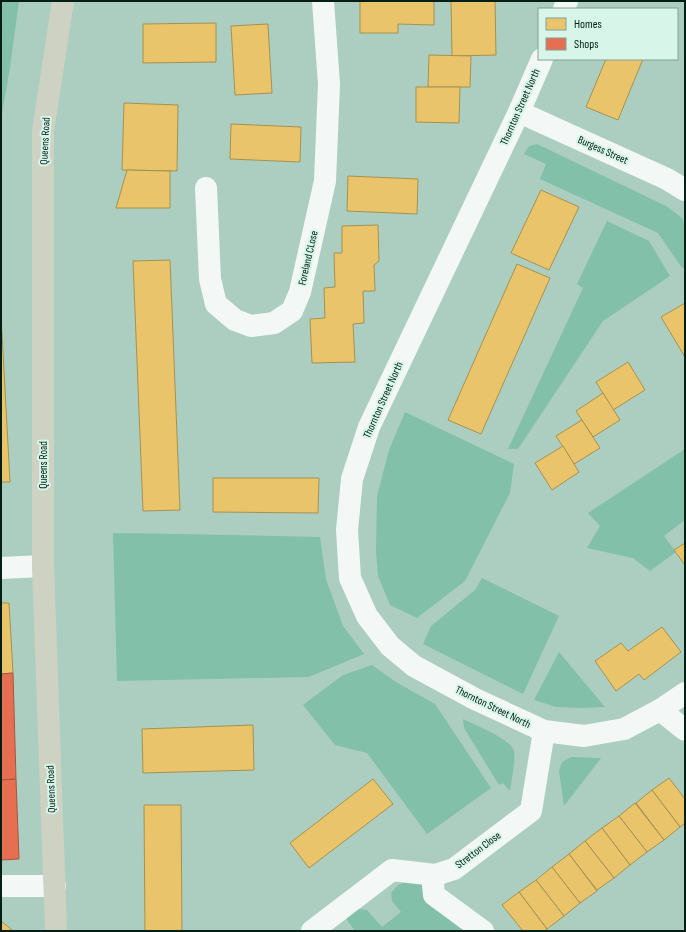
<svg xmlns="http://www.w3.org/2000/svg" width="686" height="932" font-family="'Sofia Sans Condensed',sans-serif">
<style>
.green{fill:#82c0a9}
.homes{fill:#e9c46a;stroke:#a49250}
.shops{fill:#e76f51;stroke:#a3573f}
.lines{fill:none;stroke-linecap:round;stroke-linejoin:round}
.minor{stroke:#f3f8f6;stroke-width:22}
.highway{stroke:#cdd2c3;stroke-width:22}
.labels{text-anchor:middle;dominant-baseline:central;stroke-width:4;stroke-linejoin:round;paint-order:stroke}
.street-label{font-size:11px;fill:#031e15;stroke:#d7f6e9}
</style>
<rect width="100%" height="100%" fill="#accec0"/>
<g class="green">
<path d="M1 1H19L10 67 1 120Z"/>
<path d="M537 144 666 206 681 217 685 224V267L682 268 658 233 540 179 546 164 524 154 529 146Z"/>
<path d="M607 221 649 241 670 276 603 321 518 449H508L583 288 577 284Z"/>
<path d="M405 412 514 464 510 493 465 581 417 618 390 605 378 576 376 552 377 496 389 450Z"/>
<path d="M685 449V520L664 536 676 552 650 571 633 558 587 548 600 526 588 513Z"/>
<path d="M113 533 182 534 320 537 326 579 343 626 364 654 309 677 117 681Z"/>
<path d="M482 578 559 616 523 694 423 644 431 626 475 590Z"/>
<path d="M559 652 605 707 581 708 556 707 534 700Z"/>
<path d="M372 665 396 682 435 704 491 788 427 834 367 753 335 745 303 705 343 675Z"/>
<path d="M463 719C475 725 511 739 514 751 516 759 511 782 510 791L503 783 499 785 464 728Z"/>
<path d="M571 757 601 758 564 806 559 771 562 762Z"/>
<path d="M408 881 429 885 472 931H355L347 920V917L358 909 367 910 382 927 401 912 392 901 391 893 398 885Z"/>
</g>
<g class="homes">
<path d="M360 1H434V25L398 24V33H360Z"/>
<path d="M451 1H495L496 55 452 56Z"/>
<path d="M216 23V62L143 63V24Z"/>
<path d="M268 24 272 93 235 95 231 26Z"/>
<path d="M429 55 471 56 470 87H428Z"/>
<path d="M606 59H643L618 120 586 107Z"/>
<path d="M416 87H460L459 123 416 122Z"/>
<path d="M124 103 178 105 177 171 122 170Z"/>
<path d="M231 124 301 127 300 162 230 159Z"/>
<path d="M127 170 170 171V208H116Z"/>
<path d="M348 176 418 179 417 214 347 211Z"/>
<path d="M541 190 579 207 549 270 511 253Z"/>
<path d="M378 225 379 261 374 265 375 291H363L364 323 353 324 355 362 312 363 310 319 325 318 324 288 335 287 334 253H342V226Z"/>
<path d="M170 260 180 510 143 511 133 261Z"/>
<path d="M517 264 550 278 481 434 448 420Z"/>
<path d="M685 303V357L661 317Z"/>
<path d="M1 315 10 482H1Z"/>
<path d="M628 362 645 390 613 410 596 382Z"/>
<path d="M603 393 620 420 593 437 576 411Z"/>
<path d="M582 420 600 448 574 464 556 436Z"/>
<path d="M563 446 579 472 552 490 535 463Z"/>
<path d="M213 478H319L318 513 213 512Z"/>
<path d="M685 543V565L674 550Z"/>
<path d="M1 603H9L13 673 1 674Z"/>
<path d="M662 627 681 652 644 680 639 674 616 691 595 661 621 643 628 651Z"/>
<path d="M253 725 254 770 143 773 142 729Z"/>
<path d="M669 778 685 799V823L680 827 652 790Z"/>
<path d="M373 779 393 804 309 868 290 843Z"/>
<path d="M652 790 680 827 664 840 636 803Z"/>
<path d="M635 803 664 840 647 852 619 816Z"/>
<path d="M144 805H181L182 931H145Z"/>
<path d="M619 816 647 852 630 865 602 828Z"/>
<path d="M602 828 630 865 614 878 585 841Z"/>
<path d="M585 841 614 878 597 890 569 854Z"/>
<path d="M569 854 597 891 580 903 552 867Z"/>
<path d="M552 867 580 903 564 916 536 880Z"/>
<path d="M536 880 564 916 547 929 519 892Z"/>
<path d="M519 892 547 929 544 931H523L502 905Z"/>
<path d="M1 921 11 929 12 931H1Z"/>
</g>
<g class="shops">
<path d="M13 673 16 779 1 780V674Z"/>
<path d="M16 779 19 859 1 860V780Z"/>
</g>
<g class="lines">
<g class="minor">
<path d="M564 9 567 1"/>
<path d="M542 59 519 112 369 427 352 479 347 530 350 578 367 616 390 646 414 666 475 699 544 731 584 736 624 729 660 710 685 693"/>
<path d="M519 112 667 179 685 190"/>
<path d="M206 188 210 279 216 304 235 320 251 326 274 323 292 311 300 292 325 181 329 84 323 1"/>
<path d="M1 568 43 566"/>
<path d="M660 710 685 730"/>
<path d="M435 875 433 885 434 895 483 931"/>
<path d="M1 886H55"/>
<path d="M312 931 392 870 435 875 454 869 531 811 544 731"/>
</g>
<path class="highway" d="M56 931 43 566V131L63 1"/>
</g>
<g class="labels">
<g class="street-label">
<text transform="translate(520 107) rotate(-66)">Thornton Street North</text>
<text transform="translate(45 141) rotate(-87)">Queens Road</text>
<text transform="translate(603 150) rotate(24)">Burgess Street</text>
<text transform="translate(308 258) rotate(-77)">Foreland CLose</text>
<text transform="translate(383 400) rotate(-66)">Thornton Street North</text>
<text transform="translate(43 465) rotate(-90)">Queens Road</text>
<text transform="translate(493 707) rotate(26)">Thornton Street North</text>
<text transform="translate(51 789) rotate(-92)">Queens Road</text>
<text transform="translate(478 850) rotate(-37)">Stretton Close</text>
</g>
</g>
<rect width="686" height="932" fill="none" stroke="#031e15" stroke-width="4"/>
<rect x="538" y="8" width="140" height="52" fill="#d7f6e9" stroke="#82a094"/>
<rect x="546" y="18" width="20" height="12" fill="#e9c46a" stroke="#82a094"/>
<text x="574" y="28" font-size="12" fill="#031e15">Homes</text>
<rect x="546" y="38" width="20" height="12" fill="#e76f51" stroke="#82a094"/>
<text x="574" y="48" font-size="12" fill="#031e15">Shops</text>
</svg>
